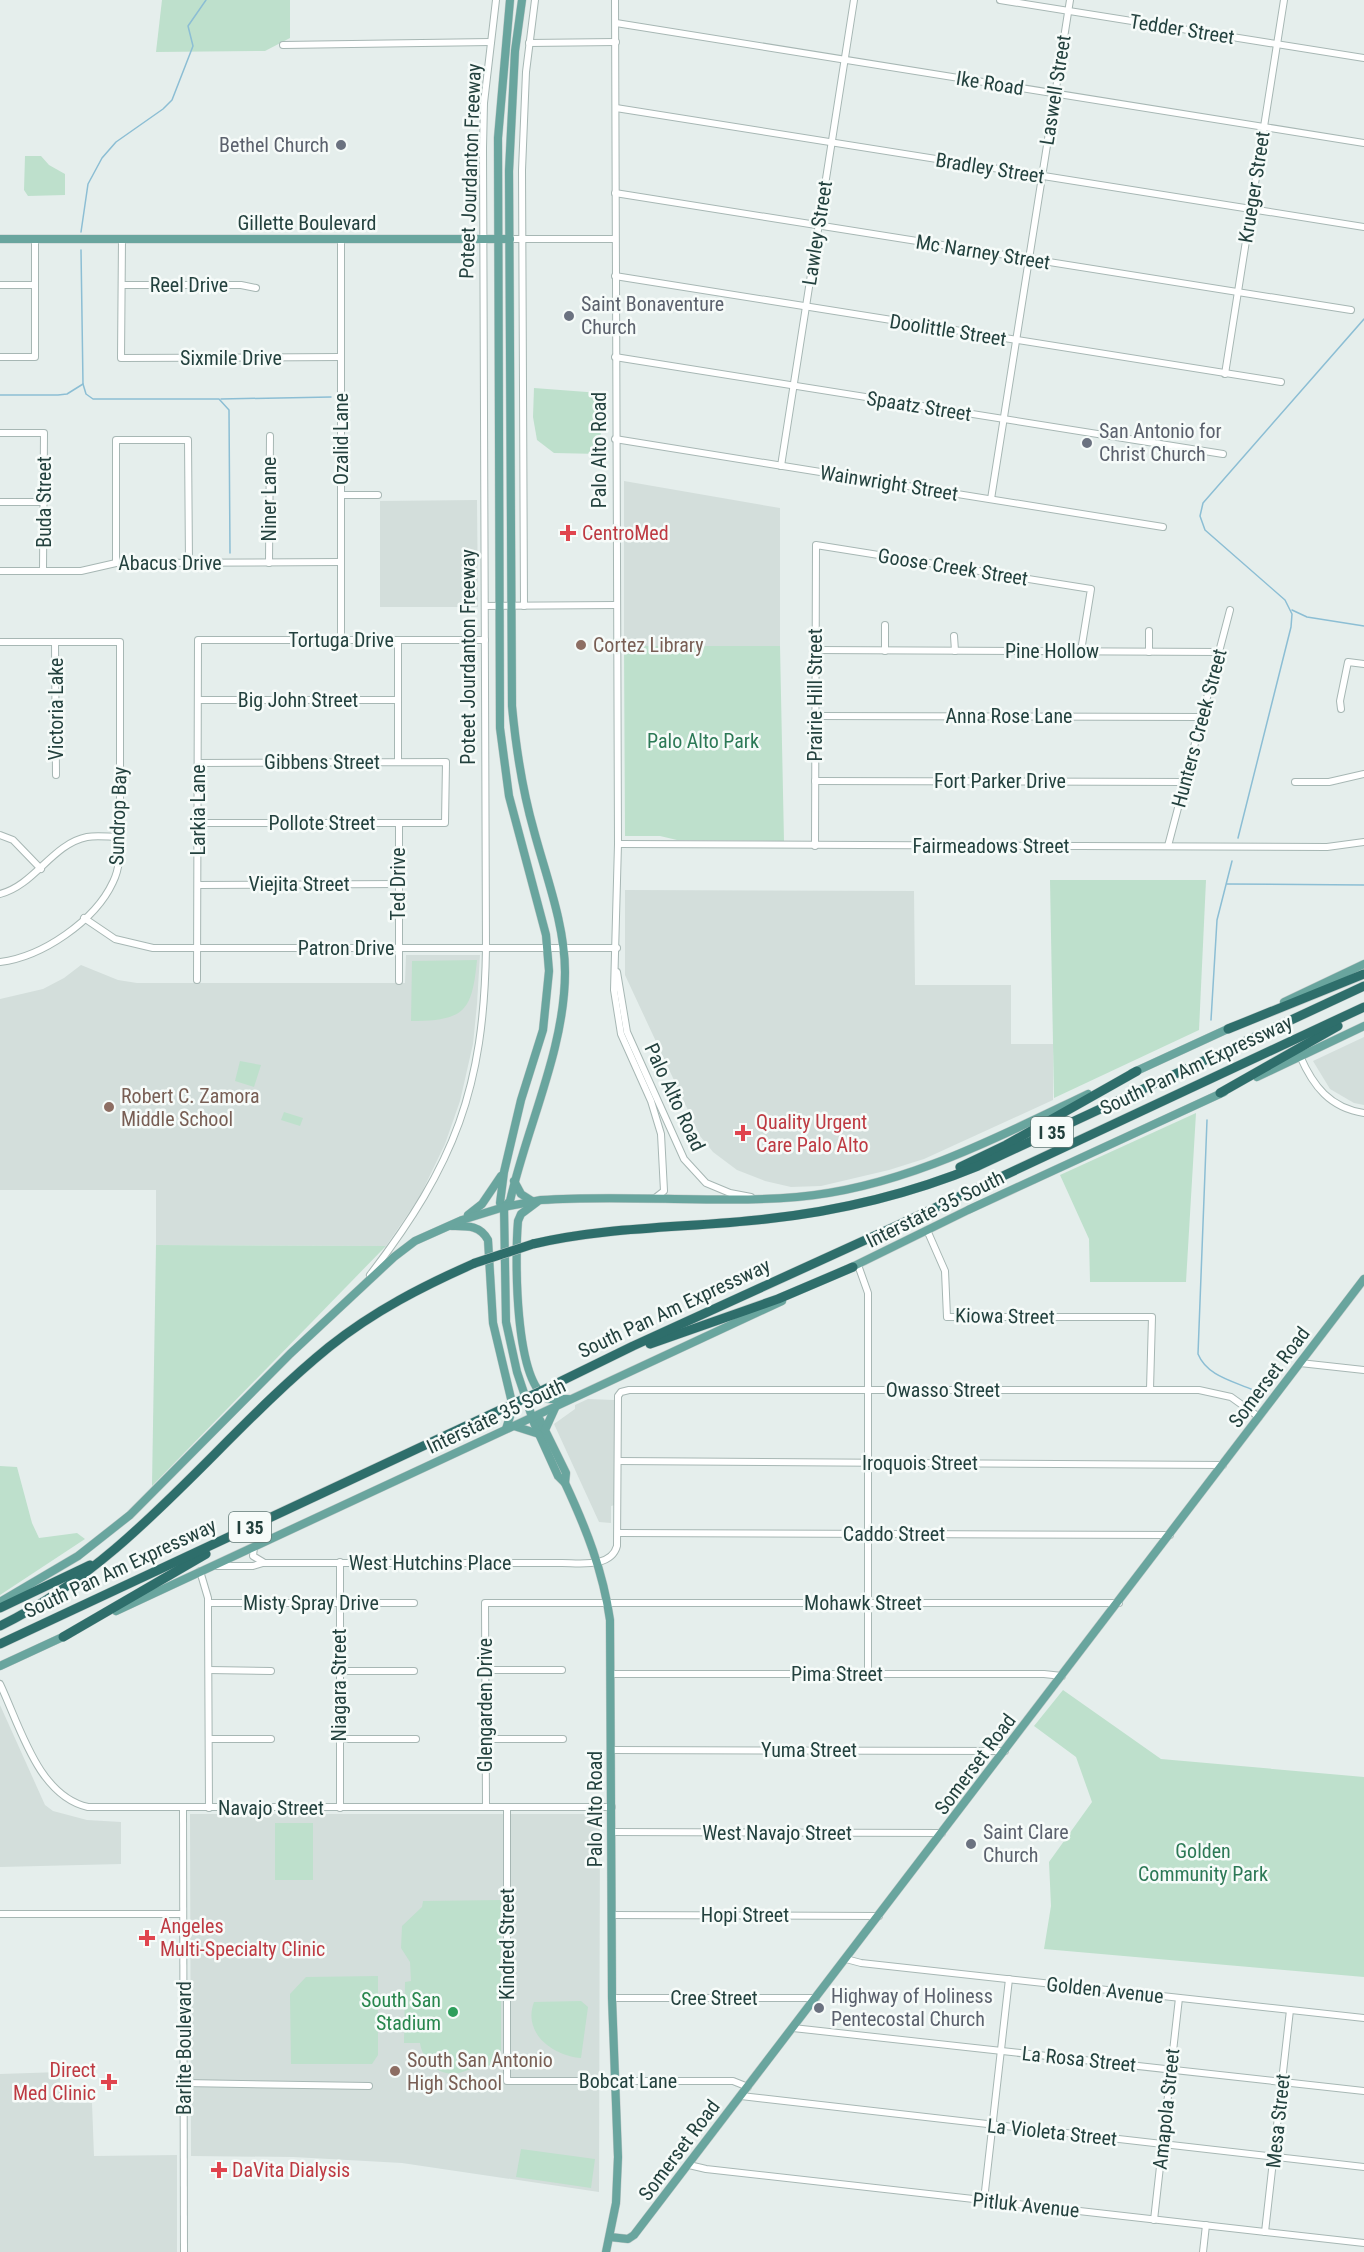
<svg xmlns="http://www.w3.org/2000/svg" width="1364" height="2252" font-family="'Roboto Condensed',sans-serif">
<style>
.built{fill:#d3dedb}
.green{fill:#bee0cc}
.lines{fill:none;stroke-linecap:round;stroke-linejoin:round}
.stream{stroke:#8cbed4;stroke-width:1.5}
.minor-casing{stroke:#a7b7b4;stroke-width:8}
.major-casing{stroke:#c1cac9;stroke-width:9}
.highway-casing{stroke:#c1cac9;stroke-width:10}
.minor{stroke:#fff;stroke-width:6}
.major{stroke:#69a59e;stroke-width:8}
.highway{stroke:#2e6e6b;stroke-width:9}
.highway-bridge-casing{stroke:#c1cac9;stroke-width:10;stroke-linecap:butt}
.highway-bridge{stroke:#2e6e6b;stroke-width:9}
.worship-dot{fill:#6b7280;stroke:#f6fbf9;stroke-width:2}
.health-dot{fill:#e0444e;stroke:#f6fbf9;stroke-width:2}
.education-dot{fill:#8d6e63;stroke:#f6fbf9;stroke-width:2}
.leisure-dot{fill:#2e9e5b;stroke:#f6fbf9;stroke-width:2}
.labels{text-anchor:middle;dominant-baseline:central;stroke-width:5;stroke-linejoin:round;paint-order:stroke}
.shield{fill:#f6fbf9;stroke:#627976;stroke-width:1.5}
.shield-label{font-size:18px;font-weight:bold;fill:#23413e}
.street-label{font-size:20px;fill:#23413e;stroke:#f6fbf9}
.worship-label{font-size:20px;fill:#5b616d;stroke:#f6fbf9;text-anchor:start}
.health-label{font-size:20px;fill:#be3a42;stroke:#f6fbf9;text-anchor:start}
.education-label{font-size:20px;fill:#785e54;stroke:#f6fbf9;text-anchor:start}
.park-label{font-size:20px;fill:#2c7956;stroke:#f6fbf9}
.leisure-label{font-size:20px;fill:#27864d;stroke:#f6fbf9;text-anchor:end}
</style>
<rect width="100%" height="100%" fill="#e5eeec"/>
<g class="built">
<path d="M624 481 780 508V646H624Z"/>
<path d="M477 500 478 607H380V501Z"/>
<path d="M625 890 914 891 915 985H1011V1044H1053V1100L924 1159 889 1170 821 1186 791 1187 765 1181 737 1170 713 1152 700 1136 625 975Z"/>
<path d="M406 955H480L477 1004 473 1044 460 1101 445 1144 419 1198 386 1246 156 1245V1190H0V999L43 989 64 978 81 965 118 980 137 983H405Z"/>
<path d="M1364 1037V1105L1354 1103 1330 1089 1313 1061Z"/>
<path d="M588 1399 614 1400 615 1505 611 1506V1523L599 1522 554 1424 575 1409V1405Z"/>
<path d="M0 1705 45 1805 53 1811 87 1820 121 1822V1864L0 1867Z"/>
<path d="M190 1814H600L599 2192 402 2163 293 2157 191 2156Z"/>
<path d="M60 2072V2102L92 2103 94 2156 177 2155V2252H0V2074Z"/>
</g>
<g class="green">
<path d="M162 0H290V38L265 51 156 52Z"/>
<path d="M25 156H41L49 165 65 174V195L28 196 24 190Z"/>
<path d="M534 388 600 393 602 399 600 454 554 453 537 440 533 417Z"/>
<path d="M624 646H780L784 841 677 840 660 836H625Z"/>
<path d="M1050 880H1206L1199 1030 1054 1098Z"/>
<path d="M477 960C472 1011 465 1021 411 1021L412 961Z"/>
<path d="M240 1061 261 1065 254 1087 235 1081Z"/>
<path d="M284 1112 303 1118 300 1126 281 1120Z"/>
<path d="M1196 1113 1186 1282H1090L1089 1239 1060 1175Z"/>
<path d="M156 1245 386 1246 152 1486Z"/>
<path d="M0 1466 17 1467 32 1523 39 1538 77 1533 85 1539 0 1595Z"/>
<path d="M1063 1690 1161 1759 1364 1777V1977L1044 1949 1051 1906 1049 1862 1092 1802 1076 1757 1034 1726Z"/>
<rect x="275" y="1823" width="38" height="57"/>
<path d="M501 1900V2065L482 2066 478 2070C471 2067 467 2071 459 2073 439 2077 423 2062 420 2043H404L405 1982 411 1981 410 1962 401 1948 402 1926 422 1907 423 1901Z"/>
<path d="M378 1976V2055L372 2064H291L290 1994 306 1977Z"/>
<path d="M581 2001 588 2007 581 2058C554 2056 522 2034 534 2002Z"/>
<path d="M521 2149 595 2159 591 2188 516 2177Z"/>
</g>
<g class="lines">
<g class="stream">
<path d="M81 232 88 184 102 158 116 142 163 109 172 100 193 46 188 26 206 0"/>
<path d="M81 250 83 384 86 394 93 399H219L229 410 230 553"/>
<path d="M0 395H58L67 394 83 384"/>
<path d="M221 399 331 397"/>
<path d="M1292 610 1307 617 1364 626"/>
<path d="M1238 838 1291 627 1292 614 1285 600 1205 530 1200 516 1203 503 1364 319"/>
<path d="M1227 884 1364 885"/>
<path d="M1211 1020 1217 920 1232 861"/>
<path d="M1207 1120 1198 1354C1207 1376 1233 1381 1253 1390"/>
</g>
<g class="minor-casing">
<g id="minor">
<path d="M615 0 618 844 614 990 621 1034 651 1101 661 1134 664 1191 655 1198"/>
<path d="M1000 0 1364 58"/>
<path d="M616 23 1364 143"/>
<path d="M529 43 616 42"/>
<path d="M283 45 491 42"/>
<path d="M616 108 1364 227"/>
<path d="M615 193 1351 310"/>
<path d="M122 239 121 358 341 357"/>
<path d="M341 239V640"/>
<path d="M510 239H615"/>
<path d="M615 276 1281 382"/>
<path d="M0 285H35"/>
<path d="M123 285H241L256 288"/>
<path d="M0 357H35V239"/>
<path d="M615 357 1223 454"/>
<path d="M1225 374 1284 0"/>
<path d="M0 433H44L43 571"/>
<path d="M615 439 1163 527"/>
<path d="M781 466 854 0"/>
<path d="M341 495H378"/>
<path d="M991 499 1070 0"/>
<path d="M0 502H44"/>
<path d="M116 563V440H188L189 563"/>
<path d="M269 563 270 436"/>
<path d="M0 571H81L116 563 341 562"/>
<path d="M485 606 616 605"/>
<path d="M524 606 522 170 526 72 535 0"/>
<path d="M1149 631V652"/>
<path d="M954 636 955 651"/>
<path d="M398 640V762"/>
<path d="M0 642H120V837C120 852 120 868 113 882 95 921 42 957 0 962"/>
<path d="M55 642 56 775"/>
<path d="M816 650 1219 652"/>
<path d="M885 651V625"/>
<path d="M198 700H398"/>
<path d="M1341 709 1340 701 1348 662 1364 664"/>
<path d="M816 716 1202 717"/>
<path d="M198 763 446 762 445 823H198"/>
<path d="M815 781 1185 782"/>
<path d="M1295 782H1329L1364 774"/>
<path d="M399 823V981"/>
<path d="M0 835 13 840 41 869"/>
<path d="M618 844 1327 847 1364 842"/>
<path d="M815 846 816 545 1091 589 1081 651"/>
<path d="M1168 846 1230 610"/>
<path d="M198 885 399 884"/>
<path d="M0 894C35 885 52 844 87 837 97 835 109 837 120 837"/>
<path d="M84 918 115 939 153 948H617"/>
<path d="M617 972 627 1032 684 1159 706 1183 730 1193 751 1197"/>
<path d="M197 980 198 640H485"/>
<path d="M1300 1056C1313 1086 1330 1108 1364 1113"/>
<path d="M927 1230 945 1271 947 1317H1152L1150 1389"/>
<path d="M858 1265 868 1293V1674"/>
<path d="M370 1275C455 1164 484 1089 486 948L483 148 484 103 496 0"/>
<path d="M1300 1363 1364 1370"/>
<path d="M618 1461 1223 1465"/>
<path d="M618 1533 1170 1535"/>
<path d="M254 1547 253 1556 263 1562"/>
<path d="M340 1562V1808"/>
<path d="M215 1566H253L263 1563H562C580 1563 611 1568 617 1546L618 1396 621 1392 629 1390H1199L1231 1397 1259 1417"/>
<path d="M200 1571 208 1598V1617L209 1808"/>
<path d="M208 1603H414"/>
<path d="M209 1670 271 1671"/>
<path d="M486 1670H562"/>
<path d="M339 1671H414"/>
<path d="M611 1674H1044L1062 1676"/>
<path d="M0 1684C20 1726 38 1796 88 1807H612"/>
<path d="M209 1739H271"/>
<path d="M339 1739H416"/>
<path d="M485 1739H563"/>
<path d="M612 1750 1005 1751"/>
<path d="M486 1807 485 1603H1119"/>
<path d="M507 1807V2081H733L748 2087"/>
<path d="M183 1808 184 2252"/>
<path d="M612 1832 942 1833"/>
<path d="M0 1914H183"/>
<path d="M612 1915 879 1916"/>
<path d="M846 1959 861 1963 1364 2018"/>
<path d="M612 1998H816"/>
<path d="M793 2028 1364 2091"/>
<path d="M184 2083 369 2086"/>
<path d="M741 2096 1364 2167"/>
<path d="M689 2165 706 2169 1364 2243"/>
<path d="M984 2200 1009 1979"/>
<path d="M1154 2220 1179 1998"/>
<path d="M1265 2232 1290 2010"/>
<path d="M1203 2252 1206 2225"/>
</g>
</g>
<g class="major-casing">
<g id="major">
<path d="M510 0 498 138 500 728 509 796 546 935 549 971 543 1030 521 1100 504 1172 500 1203 504 1207 506 1322 517 1372 534 1423 558 1476 565 1483C586 1528 603 1571 610 1620L612 1998 618 2157 616 2203 606 2252"/>
<path d="M0 239H510"/>
<path d="M1284 1002 1364 964"/>
<path d="M1132 1073 1232 1027"/>
<path d="M1257 1077 1364 1026"/>
<path d="M514 1181 521 1194 532 1201"/>
<path d="M537 1202 521 1214 518 1221C515 1256 514 1382 548 1399H568"/>
<path d="M505 1206 510 1201C527 1126 565 1049 565 972 565 925 546 876 534 831 522 789 516 749 512 706L509 171 515 51 522 0"/>
<path d="M468 1215 482 1204 501 1176"/>
<path d="M452 1226C467 1226 480 1225 488 1240L493 1323 513 1407 506 1429"/>
<path d="M850 1268 968 1210 1224 1092"/>
<path d="M534 1417 540 1420 566 1473 565 1483"/>
<path d="M514 1426 539 1434"/>
<path d="M545 1430 555 1408"/>
<path d="M0 1602 78 1556 130 1515 290 1354 394 1257 415 1241 462 1220 504 1207 541 1200C626 1194 712 1204 797 1197 901 1188 996 1138 1088 1094"/>
<path d="M116 1611 782 1301"/>
<path d="M0 1666 67 1635"/>
<path d="M610 2237 628 2239 634 2235 1364 1279"/>
</g>
</g>
<g class="highway-casing">
<g id="highway">
<path d="M1228 1029 1364 974"/>
<path d="M1220 1093 1338 1026"/>
<path d="M960 1167 1006 1145 1137 1071"/>
<path d="M533 1244C610 1226 688 1228 766 1219 840 1211 910 1194 978 1166L1364 986"/>
<path d="M650 1344 778 1299 853 1267"/>
<path d="M541 1391 633 1346 896 1226 1364 1007"/>
<path d="M0 1608 90 1565"/>
<path d="M0 1626C133 1561 217 1438 329 1347 374 1311 423 1286 475 1263"/>
<path d="M63 1637 206 1554"/>
<path d="M0 1644 500 1410"/>
</g>
</g>
<use href="#minor" class="minor"/>
<use href="#major" class="major"/>
<use href="#highway" class="highway"/>
<g class="highway-bridge-casing">
<g id="highway-bridge">
<path d="M475 1263 533 1244"/>
<path d="M500 1410 541 1391"/>
</g>
</g>
<use href="#highway-bridge" class="highway-bridge"/>
</g>
<g class="worship-dot">
<circle cx="341" cy="145" r="6"/>
<circle cx="569" cy="316" r="6"/>
<circle cx="1087" cy="443" r="6"/>
<circle cx="971" cy="1844" r="6"/>
<circle cx="819" cy="2008" r="6"/>
</g>
<g class="health-dot">
<path d="M565 524h6v6h6v6h-6v6h-6v-6h-6v-6h6z"/>
<path d="M740 1124h6v6h6v6h-6v6h-6v-6h-6v-6h6z"/>
<path d="M144 1929h6v6h6v6h-6v6h-6v-6h-6v-6h6z"/>
<path d="M106 2073h6v6h6v6h-6v6h-6v-6h-6v-6h6z"/>
<path d="M216 2161h6v6h6v6h-6v6h-6v-6h-6v-6h6z"/>
</g>
<g class="education-dot">
<circle cx="581" cy="645" r="6"/>
<circle cx="109" cy="1107" r="6"/>
<circle cx="395" cy="2071" r="6"/>
</g>
<circle class="leisure-dot" cx="453" cy="2012" r="6"/>
<g class="labels">
<g class="shield">
<rect x="1031" y="1117" width="42" height="30" rx="4.5"/>
<rect x="229" y="1512" width="42" height="30" rx="4.5"/>
</g>
<g class="shield-label">
<text x="1052" y="1132">I 35</text>
<text x="250" y="1527">I 35</text>
</g>
<g class="street-label">
<text transform="translate(1182 29) rotate(9)">Tedder Street</text>
<text transform="translate(990 83) rotate(9)">Ike Road</text>
<text transform="translate(1055 90) rotate(-81)">Laswell Street</text>
<text transform="translate(990 168) rotate(9)">Bradley Street</text>
<text transform="translate(470 171) rotate(-88)">Poteet Jourdanton Freeway</text>
<text transform="translate(1254 187) rotate(-81)">Krueger Street</text>
<text x="307" y="223">Gillette Boulevard</text>
<text transform="translate(817 233) rotate(-81)">Lawley Street</text>
<text transform="translate(983 252) rotate(9)">Mc Narney Street</text>
<text x="189" y="285">Reel Drive</text>
<text transform="translate(948 330) rotate(9)">Doolittle Street</text>
<text x="231" y="358">Sixmile Drive</text>
<text transform="translate(919 406) rotate(9)">Spaatz Street</text>
<text transform="translate(341 439) rotate(-90)">Ozalid Lane</text>
<text transform="translate(599 450) rotate(-90)">Palo Alto Road</text>
<text transform="translate(889 483) rotate(9)">Wainwright Street</text>
<text transform="translate(269 499) rotate(-90)">Niner Lane</text>
<text transform="translate(44 502) rotate(-90)">Buda Street</text>
<text x="170" y="563">Abacus Drive</text>
<text transform="translate(953 567) rotate(9)">Goose Creek Street</text>
<text x="341" y="640">Tortuga Drive</text>
<text x="1052" y="651">Pine Hollow</text>
<text transform="translate(468 657) rotate(-90)">Poteet Jourdanton Freeway</text>
<text transform="translate(815 695) rotate(-90)">Prairie Hill Street</text>
<text x="298" y="700">Big John Street</text>
<text transform="translate(56 709) rotate(-90)">Victoria Lake</text>
<text x="1009" y="716">Anna Rose Lane</text>
<text transform="translate(1199 728) rotate(-75)">Hunters Creek Street</text>
<text x="322" y="762">Gibbens Street</text>
<text x="1000" y="781">Fort Parker Drive</text>
<text transform="translate(198 810) rotate(-90)">Larkia Lane</text>
<text transform="translate(118 816) rotate(-88)">Sundrop Bay</text>
<text x="322" y="823">Pollote Street</text>
<text x="991" y="846">Fairmeadows Street</text>
<text x="299" y="884">Viejita Street</text>
<text transform="translate(398 884) rotate(-90)">Ted Drive</text>
<text x="346" y="948">Patron Drive</text>
<text transform="translate(1196 1065) rotate(-25)">South Pan Am Expressway</text>
<text transform="translate(675 1097) rotate(65)">Palo Alto Road</text>
<text transform="translate(935 1209) rotate(-26)">Interstate 35 South</text>
<text transform="translate(674 1308) rotate(-25)">South Pan Am Expressway</text>
<text transform="translate(1005 1316) rotate(1)">Kiowa Street</text>
<text transform="translate(1269 1377) rotate(-53)">Somerset Road</text>
<text x="943" y="1390">Owasso Street</text>
<text transform="translate(496 1416) rotate(-25)">Interstate 35 South</text>
<text x="920" y="1463">Iroquois Street</text>
<text x="894" y="1534">Caddo Street</text>
<text x="430" y="1563">West Hutchins Place</text>
<text transform="translate(120 1568) rotate(-25)">South Pan Am Expressway</text>
<text x="311" y="1603">Misty Spray Drive</text>
<text x="863" y="1603">Mohawk Street</text>
<text x="837" y="1674">Pima Street</text>
<text transform="translate(339 1685) rotate(-90)">Niagara Street</text>
<text transform="translate(485 1705) rotate(-90)">Glengarden Drive</text>
<text x="809" y="1750">Yuma Street</text>
<text transform="translate(975 1764) rotate(-53)">Somerset Road</text>
<text x="271" y="1808">Navajo Street</text>
<text transform="translate(595 1809) rotate(-90)">Palo Alto Road</text>
<text x="777" y="1833">West Navajo Street</text>
<text x="745" y="1915">Hopi Street</text>
<text transform="translate(507 1944) rotate(-90)">Kindred Street</text>
<text transform="translate(1105 1990) rotate(6)">Golden Avenue</text>
<text x="714" y="1998">Cree Street</text>
<text transform="translate(184 2048) rotate(-90)">Barlite Boulevard</text>
<text transform="translate(1079 2059) rotate(6)">La Rosa Street</text>
<text x="628" y="2081">Bobcat Lane</text>
<text transform="translate(1166 2109) rotate(-84)">Amapola Street</text>
<text transform="translate(1278 2121) rotate(-84)">Mesa Street</text>
<text transform="translate(1052 2132) rotate(6)">La Violeta Street</text>
<text transform="translate(679 2150) rotate(-53)">Somerset Road</text>
<text transform="translate(1026 2205) rotate(6)">Pitluk Avenue</text>
</g>
<g class="worship-label">
<text x="329" y="145" text-anchor="end">Bethel Church</text>
<text x="581" y="304">Saint Bonaventure<tspan x="581" dy="23">Church</tspan></text>
<text x="1099" y="431">San Antonio for<tspan x="1099" dy="23">Christ Church</tspan></text>
<text x="983" y="1832">Saint Clare<tspan x="983" dy="23">Church</tspan></text>
<text x="831" y="1996">Highway of Holiness<tspan x="831" dy="23">Pentecostal Church</tspan></text>
</g>
<g class="health-label">
<text x="582" y="533">CentroMed</text>
<text x="756" y="1122">Quality Urgent<tspan x="756" dy="23">Care Palo Alto</tspan></text>
<text x="160" y="1926">Angeles<tspan x="160" dy="23">Multi-Specialty Clinic</tspan></text>
<text x="96" y="2070" text-anchor="end">Direct<tspan x="96" dy="23">Med Clinic</tspan></text>
<text x="232" y="2170">DaVita Dialysis</text>
</g>
<g class="education-label">
<text x="593" y="645">Cortez Library</text>
<text x="121" y="1096">Robert C. Zamora<tspan x="121" dy="23">Middle School</tspan></text>
<text x="407" y="2060">South San Antonio<tspan x="407" dy="23">High School</tspan></text>
</g>
<g class="park-label">
<text x="703" y="741">Palo Alto Park</text>
<text x="1203" y="1851">Golden<tspan x="1203" dy="23">Community Park</tspan></text>
</g>
<g class="leisure-label">
<text x="441" y="2000">South San<tspan x="441" dy="23">Stadium</tspan></text>
</g>
</g>
</svg>
